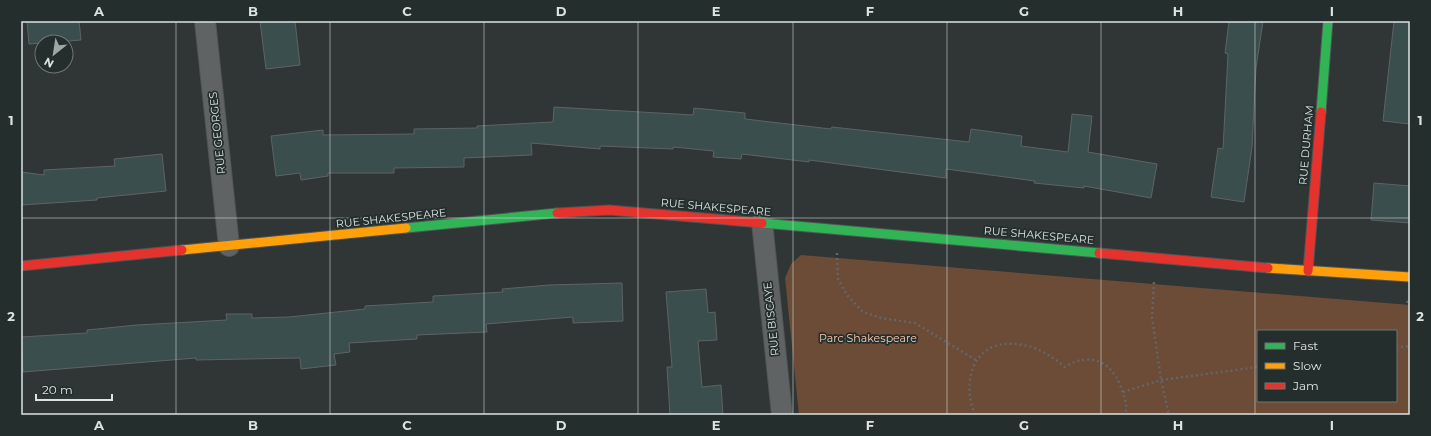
<svg xmlns="http://www.w3.org/2000/svg" width="1431" height="436" font-family="Montserrat,sans-serif">
<style>
.green{fill:#6c4b37;fill-rule:evenodd}
.building{fill:#3b4e4e;stroke:#5e6262}
.lines{fill:none;stroke-linecap:round;stroke-linejoin:round}
.street-casing{stroke:#4f5454;stroke-width:22}
.fast-casing{stroke:#4f5454;stroke-width:11}
.slow-casing{stroke:#4f5454;stroke-width:11}
.jam-casing{stroke:#4f5454;stroke-width:11}
.path{stroke:#636666;stroke-width:2.5;stroke-dasharray:2 3;stroke-linecap:butt}
.street{stroke:#5f6363;stroke-width:20}
.fast{stroke:#30b455;stroke-width:9}
.slow{stroke:#ff9f0a;stroke-width:9}
.jam{stroke:#e5322d;stroke-width:9}
.grid{fill:none;stroke:#dce3e2;stroke-width:1;stroke-opacity:0.55}
.labels{text-anchor:middle;dominant-baseline:central;stroke-width:3.5;stroke-linejoin:round;paint-order:stroke}
.street-label{font-size:11px;fill:#dce3e2;stroke:#242e2d}
.park-label{font-size:11px;fill:#fdceb2;stroke:#242e2d}
.neatline{fill:none;stroke:#dce3e2;stroke-width:1.5}
.grid-label{font-size:13px;text-anchor:middle;font-weight:bold;fill:#dce3e2}
</style>
<rect width="100%" height="100%" fill="#303535"/>
<path class="green" d="M801 255 1410 305V415H799L785 278 791 264ZM1258 331H1396V401H1258Z"/>
<g class="building">
<path d="M27 21H79L81 40 29 44Z"/>
<path d="M260 21H295L300 65 266 69Z"/>
<path d="M1229 21H1263L1256 68 1252 147 1244 202 1211 197 1218 148 1223 149 1228 54 1225 53Z"/>
<path d="M1394 21H1410V124L1383 121Z"/>
<path d="M554 107 693 115 694 108 745 113V119L831 129 832 127 969 142 971 129 1022 136 1021 146 1068 152 1072 114 1092 116 1088 152 1157 164 1151 198 1084 186V188L1034 183 1035 181 946 169V178L809 160V162L742 154 741 159 713 157 714 151 673 147V149L600 146V149L531 143 532 155 464 158V167L394 168V173H328V176L301 180 300 173 276 176 271 136 323 130V135L414 134V129L477 128V126L553 122Z"/>
<path d="M162 154 166 191 97 198V200L21 205V172L44 175V170L115 166 114 159Z"/>
<path d="M1374 183 1410 186V223L1371 220Z"/>
<path d="M622 283 623 321 573 323V317L486 324 487 332 417 335V339L349 343 350 352 334 354 336 365 301 369 300 358 196 360V358L23 372 21 337 87 333V330L137 325 227 320 226 314H252V318L289 317 365 309V306L433 302V296L503 292 502 289 549 285Z"/>
<path d="M706 289 708 313 715 312 717 340 698 341 702 387 721 385 723 415H670L667 367H672L666 292Z"/>
</g>
<g class="lines">
<g class="street-casing">
<g id="street">
<path d="M205 21 229 246"/>
<path d="M762 222 782 415"/>
</g>
</g>
<g class="fast-casing">
<g id="fast">
<path d="M1321 112 1328 21"/>
<path d="M762 223 1099 253"/>
<path d="M406 228 557 213"/>
</g>
</g>
<g class="slow-casing">
<g id="slow">
<path d="M182 250 406 228"/>
<path d="M1268 268 1410 277"/>
</g>
</g>
<g class="jam-casing">
<g id="jam">
<path d="M557 213 609 210 762 223"/>
<path d="M1099 253 1268 268"/>
<path d="M21 266 182 250"/>
<path d="M1308 271 1321 112"/>
</g>
</g>
<g class="path">
<path d="M837 253 838 279 847 295 863 312 881 318 915 323 976 360"/>
<path d="M1154 282 1152 317 1161 380 1169 415"/>
<path d="M1407 301 1410 306"/>
<path d="M1396 347 1410 346"/>
<path d="M1123 392 1161 380 1258 367"/>
<path d="M975 415C961 382 973 340 1015 344 1035 345 1050 355 1065 367 1088 352 1110 360 1120 385 1124 396 1128 403 1125 415"/>
</g>
<use href="#street" class="street"/>
<use href="#fast" class="fast"/>
<use href="#slow" class="slow"/>
<use href="#jam" class="jam"/>
</g>
<path class="grid" d="M176 21V415M330 21V415M484 21V415M638 21V415M793 21V415M947 21V415M1101 21V415M1255 21V415M21 218H1410"/>
<g class="labels">
<g class="street-label">
<text transform="translate(217 133) rotate(-96)">RUE GEORGES</text>
<text transform="translate(1306 145) rotate(-85)">RUE DURHAM</text>
<text transform="translate(716 207) rotate(5)">RUE SHAKESPEARE</text>
<text transform="translate(391 218) rotate(-6)">RUE SHAKESPEARE</text>
<text transform="translate(1039 235) rotate(5)">RUE SHAKESPEARE</text>
<text transform="translate(771 319) rotate(-96)">RUE BISCAYE</text>
</g>
<g class="park-label">
<text x="868" y="338">Parc Shakespeare</text>
</g>
</g>
<rect width="1431" height="436" fill="none" stroke="#242e2d" stroke-width="44"/>
<rect x="1257" y="330" width="140" height="72" fill="#242e2d" stroke="#6e7675"/>
<rect x="1265" y="343" width="20" height="6" fill="#30b455" stroke="#6e7675"/>
<text x="1293" y="350" font-size="12" fill="#dce3e2">Fast</text>
<rect x="1265" y="363" width="20" height="6" fill="#ff9f0a" stroke="#6e7675"/>
<text x="1293" y="370" font-size="12" fill="#dce3e2">Slow</text>
<rect x="1265" y="383" width="20" height="6" fill="#e5322d" stroke="#6e7675"/>
<text x="1293" y="390" font-size="12" fill="#dce3e2">Jam</text>
<g transform="translate(54 54) rotate(210)"><circle r="19" fill="#242e2d" stroke="#6e7675"/>
<path d="M0-3L7 15L0 10L-7 15Z" fill="#a0a6a5"/>
<text y="-6" font-size="11" font-weight="bold" text-anchor="middle" fill="#dce3e2">N</text>
</g>
<path d="M36 394v6h76v-6" fill="none" stroke="#dce3e2" stroke-width="2"/>
<text x="42" y="394" font-size="12" fill="#dce3e2" stroke="#242e2d" stroke-width="3" paint-order="stroke">20 m</text>
<rect x="22" y="22" width="1387" height="392" class="neatline"/>
<g class="grid-label">
<text x="99" y="16">A</text>
<text x="253" y="16">B</text>
<text x="407" y="16">C</text>
<text x="561" y="16">D</text>
<text x="716" y="16">E</text>
<text x="870" y="16">F</text>
<text x="1024" y="16">G</text>
<text x="1178" y="16">H</text>
<text x="1332" y="16">I</text>
<text x="11" y="125">1</text>
<text x="1420" y="125">1</text>
<text x="11" y="321">2</text>
<text x="1420" y="321">2</text>
<text x="99" y="430">A</text>
<text x="253" y="430">B</text>
<text x="407" y="430">C</text>
<text x="561" y="430">D</text>
<text x="716" y="430">E</text>
<text x="870" y="430">F</text>
<text x="1024" y="430">G</text>
<text x="1178" y="430">H</text>
<text x="1332" y="430">I</text>
</g>
</svg>
